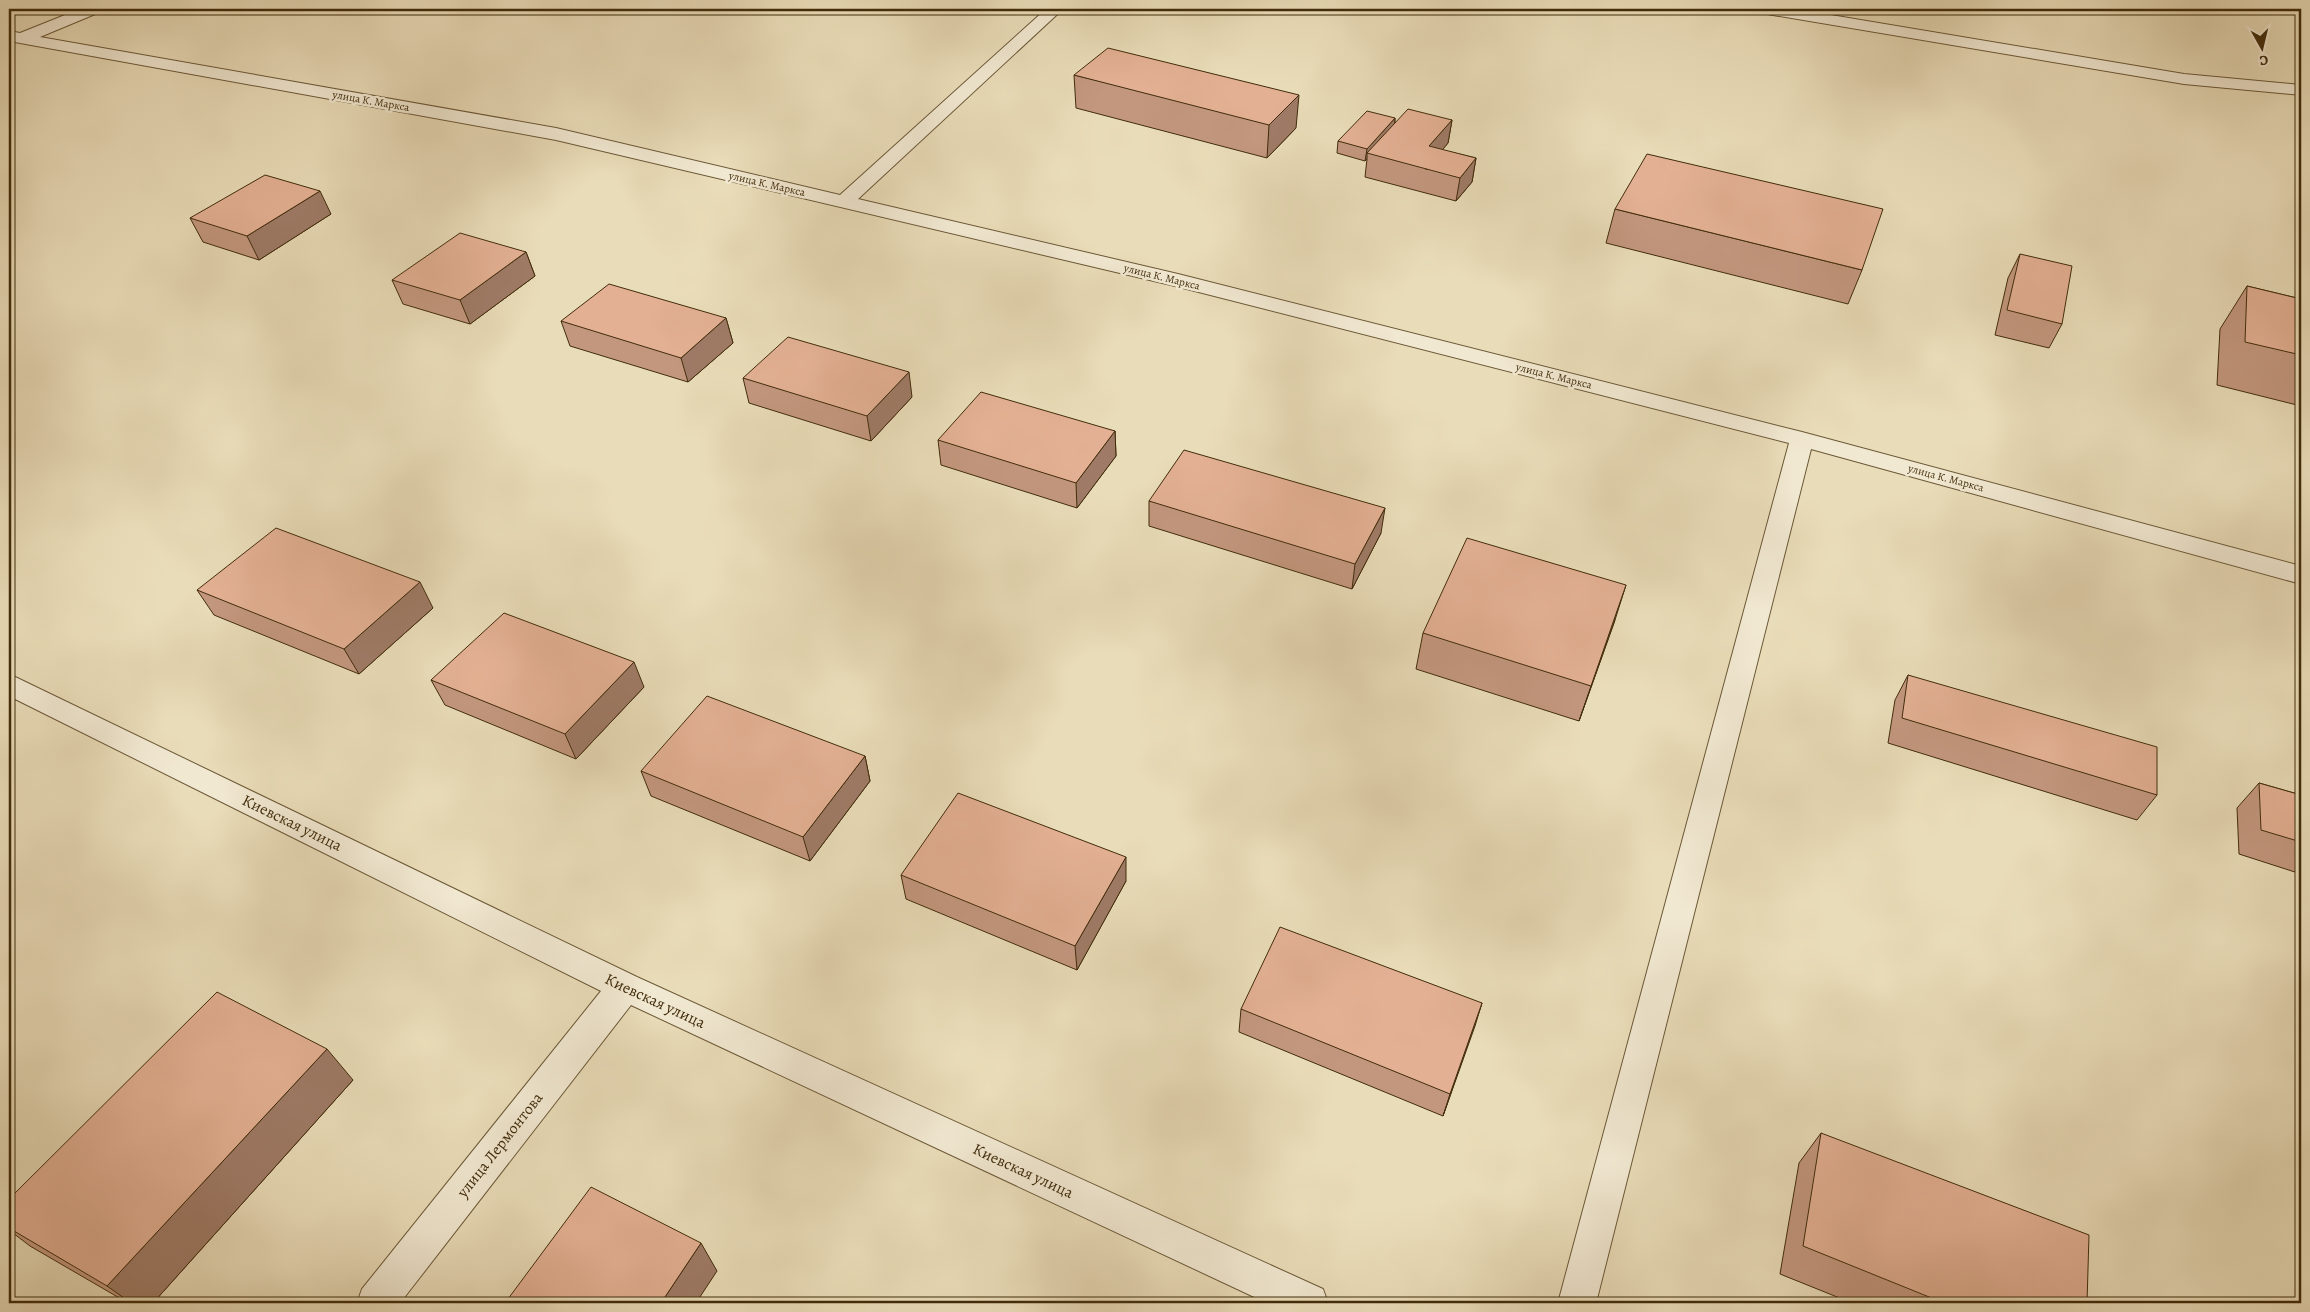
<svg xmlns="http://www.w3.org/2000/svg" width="2310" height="1312" font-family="Alegreya,serif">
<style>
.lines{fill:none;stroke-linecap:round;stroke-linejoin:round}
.minor-casing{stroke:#6b5836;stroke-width:2}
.minor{fill:#f1e8d1;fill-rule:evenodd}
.wall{fill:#c3977e;stroke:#412c0b}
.shaded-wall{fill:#9f7b67;stroke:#412c0b}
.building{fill:#e3b093;stroke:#412c0b}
.labels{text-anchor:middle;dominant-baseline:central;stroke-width:5;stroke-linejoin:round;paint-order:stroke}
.far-street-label{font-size:11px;fill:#412c0b;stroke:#f1e8d1}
.near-street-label{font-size:16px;fill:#412c0b;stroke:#f1e8d1}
</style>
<rect width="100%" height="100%" fill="#e9dcb8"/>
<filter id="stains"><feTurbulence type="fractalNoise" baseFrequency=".004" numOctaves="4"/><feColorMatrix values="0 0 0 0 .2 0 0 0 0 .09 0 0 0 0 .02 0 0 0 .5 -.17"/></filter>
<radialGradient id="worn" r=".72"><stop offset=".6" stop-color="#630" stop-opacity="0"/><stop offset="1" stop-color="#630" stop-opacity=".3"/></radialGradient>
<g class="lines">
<g class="minor-casing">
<g id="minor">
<path d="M80 9H102L100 12 40 37 556 128 840 195 1046 9H1063L858 199 1178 274 1802 432 2301 566V584L1811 449 1596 1303H1558L1789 443 1175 286 556 140 9 41V31L20 33Z"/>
<path d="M1759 9H1795L2184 74 2301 85V95L2184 84 1767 14 1761 12Z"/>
<path d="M9 674 637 977 1323 1289 1328 1303H1267L631 1005 400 1303H357L362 1289 601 991 9 696Z"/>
</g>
</g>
<use href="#minor" class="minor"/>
</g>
<g class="wall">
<path d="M1074 75 1296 128 1267 158 1076 108Z"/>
<path d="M1395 118V124L1452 120 1448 143 1442 150 1476 158 1472 182 1456 201 1365 177 1367 159 1365 161 1337 153 1338 141Z"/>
<path d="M1615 209 1862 270 1848 304 1606 243Z"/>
<path d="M331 214 259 260 203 242 190 218Z"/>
<path d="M526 252 535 276 470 324 403 304 392 280Z"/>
<path d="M2020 254 2062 324 2049 348 1995 335 2008 278Z"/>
<path d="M2247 286 2301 299V406L2217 385 2220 329Z"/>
<path d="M726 318 733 343 688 382 570 346 561 321Z"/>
<path d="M743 378 912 397 871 441 749 403Z"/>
<path d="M1115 431 1116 456 1077 508 941 465 938 440Z"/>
<path d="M1149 501 1381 533 1352 589 1149 526Z"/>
<path d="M197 590 433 608 359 674 214 615Z"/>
<path d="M1615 620 1579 721 1416 669 1423 633Z"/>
<path d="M1908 675 2157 795 2137 820 1888 743 1895 700Z"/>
<path d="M431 680 644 687 576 759 445 705Z"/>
<path d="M865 756 870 781 810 861 651 796 641 771Z"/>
<path d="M2259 783 2301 795V874L2239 854 2237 808Z"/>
<path d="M901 875 1126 881 1077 970 906 899Z"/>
<path d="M1482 1003 1443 1116 1239 1032 1241 1009Z"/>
<path d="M353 1080 153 1303H128L30 1246 9 1230V1199Z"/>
<path d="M1821 1133 2087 1303H1852L1780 1274 1799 1163Z"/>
</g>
<g class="shaded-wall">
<path d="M1299 95 1296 128 1267 158 1269 125Z"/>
<path d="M1395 118 1394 130 1367 153V159L1365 161 1367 149Z"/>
<path d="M1452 120 1448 143 1426 170 1429 146Z"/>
<path d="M1476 158 1472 182 1456 201 1460 178Z"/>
<path d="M320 191 331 214 259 260 247 236Z"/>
<path d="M526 252 535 276 470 324 460 300Z"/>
<path d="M726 318 733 343 688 382 681 358Z"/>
<path d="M909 372 912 397 871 441 867 416Z"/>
<path d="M1115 431 1116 456 1077 508 1076 483Z"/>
<path d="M1385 508 1381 533 1352 589 1355 564Z"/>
<path d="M420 582 433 608 359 674 344 649Z"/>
<path d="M1626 585 1615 620 1579 721 1591 686Z"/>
<path d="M634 662 644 687 576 759 565 734Z"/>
<path d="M865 756 870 781 810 861 803 837Z"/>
<path d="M1126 857V881L1077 970 1075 946Z"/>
<path d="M1482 1003 1475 1026 1443 1116 1450 1094Z"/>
<path d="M327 1049 353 1080 153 1303H131L107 1286Z"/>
<path d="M701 1243 717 1271 696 1303H661Z"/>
</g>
<g class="building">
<path d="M1108 48 1299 95 1269 125 1074 75Z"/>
<path d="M1408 109 1452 120 1429 146 1476 158 1460 178 1367 153Z"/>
<path d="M1367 111 1395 118 1367 149 1338 141Z"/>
<path d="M1647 154 1883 209 1862 270 1615 209Z"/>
<path d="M265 175 320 191 247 236 190 218Z"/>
<path d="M460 233 526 252 460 300 392 280Z"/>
<path d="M2020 254 2072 266 2062 324 2007 310Z"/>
<path d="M609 284 726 318 681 358 561 321Z"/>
<path d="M2247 286 2301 299V355L2245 342Z"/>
<path d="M788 337 909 372 867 416 743 378Z"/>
<path d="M981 392 1115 431 1076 483 938 440Z"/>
<path d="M1184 450 1385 508 1355 564 1149 501Z"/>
<path d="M276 528 420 582 344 649 197 590Z"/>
<path d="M1467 538 1626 585 1591 686 1423 633Z"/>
<path d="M504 613 634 662 565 734 431 680Z"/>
<path d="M1908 675 2157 747V795L1902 718Z"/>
<path d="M707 696 865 756 803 837 641 771Z"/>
<path d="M2259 783 2301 795V842L2261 830Z"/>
<path d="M958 793 1126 857 1075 946 901 875Z"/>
<path d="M1280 927 1482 1003 1450 1094 1241 1009Z"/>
<path d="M217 992 327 1049 107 1286 9 1228V1199Z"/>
<path d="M1821 1133 2089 1235 2087 1303H1944L1803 1246Z"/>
<path d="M591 1187 701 1243 661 1303H505Z"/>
</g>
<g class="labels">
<g class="far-street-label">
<text transform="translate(371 101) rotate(10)">улица К. Маркса</text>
<text transform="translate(767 184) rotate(13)">улица К. Маркса</text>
<text transform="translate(1162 277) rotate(14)">улица К. Маркса</text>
<text transform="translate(1554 376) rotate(14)">улица К. Маркса</text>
<text transform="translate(1946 478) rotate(15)">улица К. Маркса</text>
</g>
<g class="near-street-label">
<text transform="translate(292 823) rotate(26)">Киевская улица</text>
<text transform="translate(655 1001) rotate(25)">Киевская улица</text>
<text transform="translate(500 1145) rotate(-52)">улица Лермонтова</text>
<text transform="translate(1023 1171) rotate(25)">Киевская улица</text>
</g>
</g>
<rect width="2310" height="1312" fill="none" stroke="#e9dcb8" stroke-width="30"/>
<rect x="10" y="10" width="2290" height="1292" fill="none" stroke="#412c0b" stroke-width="2.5"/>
<rect x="15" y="15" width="2280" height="1282" fill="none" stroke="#412c0b"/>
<g transform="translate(2262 48) rotate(172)" stroke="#f1e8d1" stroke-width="4" paint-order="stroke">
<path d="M0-4L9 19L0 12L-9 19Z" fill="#412c0b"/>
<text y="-8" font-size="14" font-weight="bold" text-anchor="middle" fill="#412c0b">С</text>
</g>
<rect width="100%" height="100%" filter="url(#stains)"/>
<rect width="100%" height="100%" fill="url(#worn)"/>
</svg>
